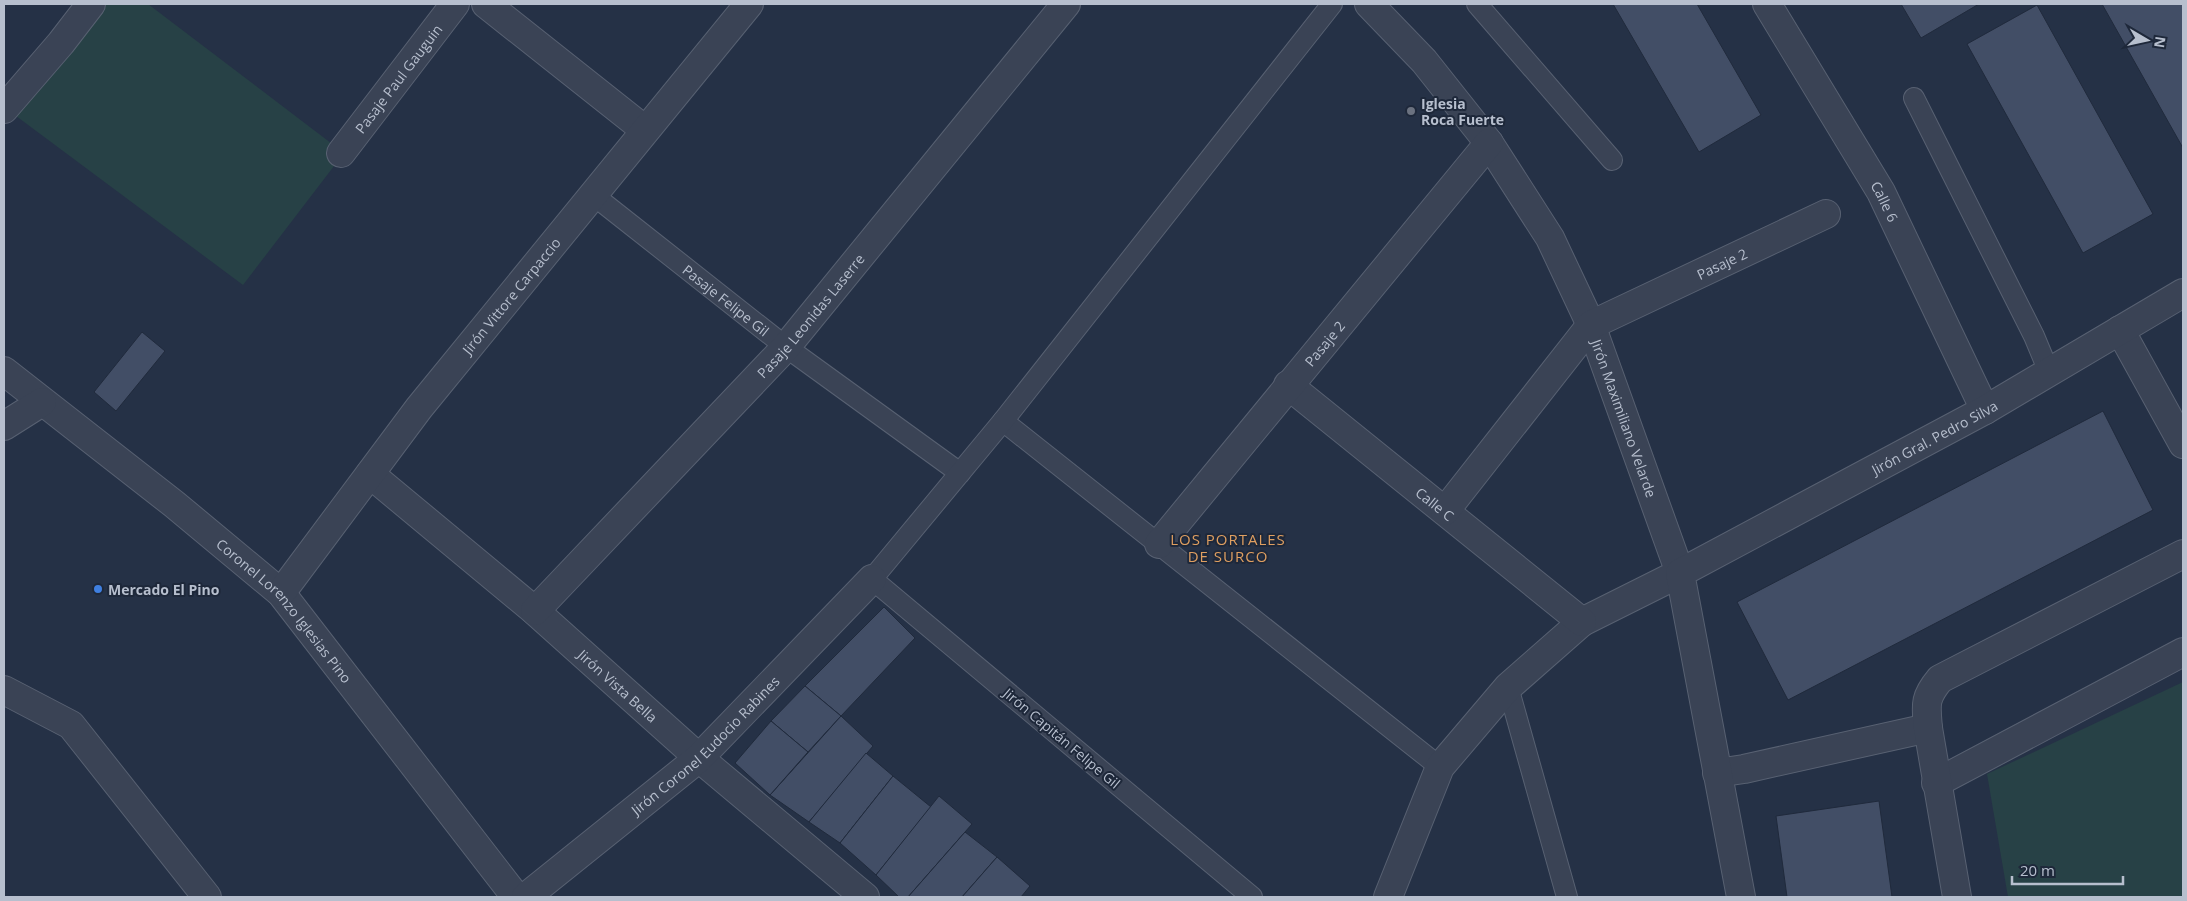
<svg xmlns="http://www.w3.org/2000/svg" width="2187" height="901" font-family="'Open Sans',sans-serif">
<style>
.green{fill:#274146}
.building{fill:#424e66;stroke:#202a3c}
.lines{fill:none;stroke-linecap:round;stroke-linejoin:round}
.service-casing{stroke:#586172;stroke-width:22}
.pedestrian-casing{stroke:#586172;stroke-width:30}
.minor-casing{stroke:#586172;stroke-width:30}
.tertiary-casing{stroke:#586172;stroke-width:30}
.service{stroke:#3a4355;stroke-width:20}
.pedestrian{stroke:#3a4355;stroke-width:28}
.minor{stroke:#3a4355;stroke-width:28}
.tertiary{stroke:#3a4355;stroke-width:28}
.worship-dot{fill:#6b7280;stroke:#1e283a;stroke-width:2}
.shop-dot{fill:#3f7fe0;stroke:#1e283a;stroke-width:2}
.labels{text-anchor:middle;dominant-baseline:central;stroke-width:4;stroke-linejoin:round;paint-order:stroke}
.street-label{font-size:14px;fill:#b7bfce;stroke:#1e283a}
.poi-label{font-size:14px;font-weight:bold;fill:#b7bfce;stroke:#1e283a;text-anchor:start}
.neighbourhood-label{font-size:15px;letter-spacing:1px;fill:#df9f61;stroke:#1e283a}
</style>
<rect width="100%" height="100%" fill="#253146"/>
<g class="green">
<path d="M93 4H148L344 153 243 285 8 110Z"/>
<path d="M2183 682V897H2008L1987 774Z"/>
</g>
<g class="building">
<path d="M1613 4H1697L1761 115 1699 152Z"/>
<path d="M1901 4H1979L1921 38Z"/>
<path d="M2102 4H2183V148Z"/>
<path d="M2037 5 2153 214 2083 253 1967 44Z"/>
<path d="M142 332 165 351 116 411 94 392Z"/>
<path d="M2103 411 2153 510 1788 700 1737 602Z"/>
<path d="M884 607 915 638 841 716 805 686Z"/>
<path d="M805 686 841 716 808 752 771 721Z"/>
<path d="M841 716 873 746 809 822 770 795Z"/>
<path d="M771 721 808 752 770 795 735 763Z"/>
<path d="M866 753 893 776 840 843 809 822Z"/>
<path d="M893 776 931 807 876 875 840 843Z"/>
<path d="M939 796 972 824 908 897H899L876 875Z"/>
<path d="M1879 801 1892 897H1787L1776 816Z"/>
<path d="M965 832 997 857 962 897H908Z"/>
<path d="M997 857 1030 886 1021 897H962Z"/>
</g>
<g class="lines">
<g class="service-casing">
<g id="service">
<path d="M1477 4 1612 160"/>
<path d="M1914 98 2034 336 2049 372"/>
<path id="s1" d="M592 194 786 347 960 473"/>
<path d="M1003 421 1440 767"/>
<path d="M1508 687 1567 897"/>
<path d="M1252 897 872 579 1003 421 1332 4"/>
</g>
</g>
<g class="pedestrian-casing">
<g id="pedestrian">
<path d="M4 109 61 43 91 4"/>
<path id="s2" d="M341 153 455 4"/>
</g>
</g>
<g class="minor-casing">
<g id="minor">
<path d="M486 4 645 130"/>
<path id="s3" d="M1369 4 1424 61 1489 143 1550 238 1591 325 1680 573 1582 622 1508 687 1440 767 1388 897"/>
<path id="s4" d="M1767 4 1881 192 1985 410"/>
<path d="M2120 330 2183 444"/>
<path id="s5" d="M4 371 174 504 281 593 516 897"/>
<path id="s6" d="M1288 385 1582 622"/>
<path d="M4 426 42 402"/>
<path id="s7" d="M370 474 535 611 699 758 865 897"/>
<path id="s8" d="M1445 511 1591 325 1826 214"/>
<path id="s9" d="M1159 544 1489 143"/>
<path id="s10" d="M281 593 419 408 749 4"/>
<path id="s11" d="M535 611 786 347 1066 4"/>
<path d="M4 690 71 725 207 897"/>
<path d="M1717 773 1744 769 1928 728"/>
<path d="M1936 783 2183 652"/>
<path id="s12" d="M526 897 699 758 872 579"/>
<path d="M1957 897 1928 728C1926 705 1924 698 1940 679L2183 554"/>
</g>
</g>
<g class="tertiary-casing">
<g id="tertiary">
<path id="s13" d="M1741 897 1680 573 1985 410 2183 293"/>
</g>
</g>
<use href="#service" class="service"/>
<use href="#pedestrian" class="pedestrian"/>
<use href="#minor" class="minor"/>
<use href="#tertiary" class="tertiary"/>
</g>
<circle class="worship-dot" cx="1411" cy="111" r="5"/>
<circle class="shop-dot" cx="98" cy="589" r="5"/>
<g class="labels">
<g class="street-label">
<text stroke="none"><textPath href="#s2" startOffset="94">Pasaje Paul Gauguin</textPath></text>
<text stroke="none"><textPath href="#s4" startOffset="230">Calle 6</textPath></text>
<text stroke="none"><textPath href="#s8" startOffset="381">Pasaje 2</textPath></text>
<text stroke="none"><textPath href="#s10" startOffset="376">Jirón Vittore Carpaccio</textPath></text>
<text stroke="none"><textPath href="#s1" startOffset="171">Pasaje Felipe Gil</textPath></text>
<text stroke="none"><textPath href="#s11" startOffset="404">Pasaje Leonidas Laserre</textPath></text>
<text stroke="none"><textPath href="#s9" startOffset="260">Pasaje 2</textPath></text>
<text stroke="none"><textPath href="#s3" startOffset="492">Jirón Maximiliano Velarde</textPath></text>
<text stroke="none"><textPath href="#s13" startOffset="618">Jirón Gral. Pedro Silva</textPath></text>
<text stroke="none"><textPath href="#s6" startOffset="189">Calle C</textPath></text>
<text stroke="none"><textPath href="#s5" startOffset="370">Coronel Lorenzo Iglesias Pino</textPath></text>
<text stroke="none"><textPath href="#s7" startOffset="326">Jirón Vista Bella</textPath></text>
<text transform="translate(1062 738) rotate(40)">Jirón Capitán Felipe Gil</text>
<text stroke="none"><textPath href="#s12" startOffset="235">Jirón Coronel Eudocio Rabines</textPath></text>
</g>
<g class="poi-label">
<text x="1421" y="103">Iglesia<tspan x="1421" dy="16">Roca Fuerte</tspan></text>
<text x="108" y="589">Mercado El Pino</text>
</g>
<g class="neighbourhood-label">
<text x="1228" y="539">LOS PORTALES<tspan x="1228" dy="17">DE SURCO</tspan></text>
</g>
</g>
<rect width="2187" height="901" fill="none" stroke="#b7bfce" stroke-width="10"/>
<g transform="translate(2147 40) rotate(99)" stroke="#1e283a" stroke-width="4" paint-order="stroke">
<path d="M0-4L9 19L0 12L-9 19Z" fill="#b7bfce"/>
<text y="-8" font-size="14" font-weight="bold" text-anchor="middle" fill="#b7bfce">N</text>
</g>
<path d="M2012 876v8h111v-8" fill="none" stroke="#b7bfce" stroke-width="2.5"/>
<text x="2020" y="876" font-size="15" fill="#b7bfce" stroke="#1e283a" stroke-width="4" paint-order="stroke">20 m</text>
</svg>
